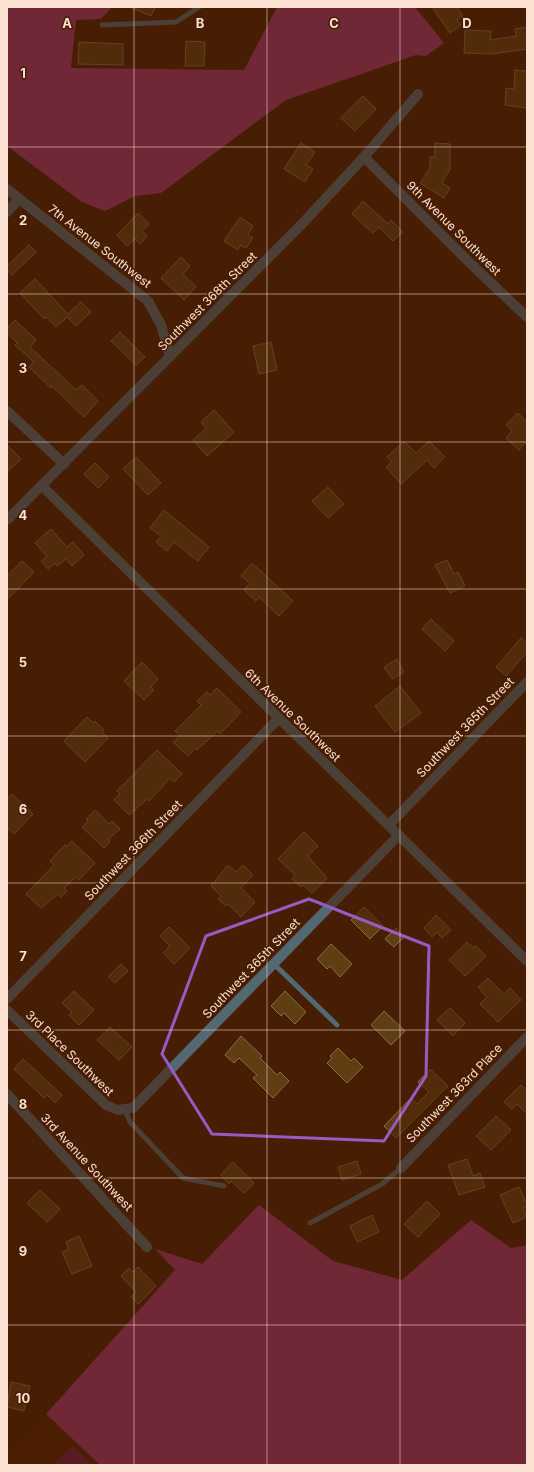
<svg xmlns="http://www.w3.org/2000/svg" width="534" height="1472" font-family="Inter,sans-serif">
<style>
.built{fill:#502100}
.green{fill:#701c4c}
.forest{fill:#a33573}
.building{fill:#5f3e13;stroke:#8f6b42}
.lines{fill:none;stroke-linecap:round;stroke-linejoin:round}
.service{stroke:#526974;stroke-width:5}
.minor{stroke:#526974;stroke-width:10}
.marked{fill:none;stroke:#9b59c4;stroke-width:3;stroke-linejoin:round}
.grid{fill:none;stroke:#fce0d2;stroke-width:1;stroke-opacity:0.55}
.labels{text-anchor:middle;dominant-baseline:central;stroke-width:3;stroke-linejoin:round;paint-order:stroke}
.street-label{font-size:12px;fill:#fce0d2;stroke:#471e03}
.grid-label{font-size:13px;text-anchor:middle;font-weight:bold;fill:#fce0d2;stroke:#471e03;stroke-width:3;stroke-linejoin:round;paint-order:stroke}
</style>
<rect width="100%" height="100%" fill="#471e03"/>
<path class="built" d="M46 1414 100 1465H7V1455Z"/>
<path class="green" d="M72 1446 93 1465H53Z"/>
<g class="forest">
<path d="M7 7H112L101 19 76 20 71 68 244 70 277 7H415L444 43 426 56 416 55 286 100 161 193 135 196 105 211 82 202 7 146Z"/>
<path d="M259 1205 333 1261 402 1280 471 1220 511 1248 527 1245V1465H100L46 1414 175 1270 155 1249 202 1264Z"/>
</g>
<g class="building">
<path d="M129 7H155L151 16Z"/>
<path d="M432 7H457L463 16 457 20 461 25 450 33Z"/>
<path d="M527 27V49L492 54 464 53 465 30 491 31 490 40 516 36 515 29Z"/>
<path d="M186 41 205 42 204 66H185Z"/>
<path d="M79 42 123 44V65L78 64Z"/>
<path d="M515 70 527 71V108L505 105 506 88 514 89Z"/>
<path d="M363 96 376 109 355 131 341 118Z"/>
<path d="M301 143 315 152 306 165 313 169 305 182 284 169Z"/>
<path d="M435 143 450 144V169L442 183 450 188 444 198 420 183 430 168V157H435Z"/>
<path d="M363 201 388 224 391 220 403 232 393 241 379 227 373 233 352 214Z"/>
<path d="M138 213 149 224 142 231 147 236 140 244 135 239 127 246 117 235Z"/>
<path d="M240 217 253 226 248 235 253 238 246 248 241 245 238 250 224 241Z"/>
<path d="M29 245 36 252 12 275 7 270V266Z"/>
<path d="M181 257 190 266 183 274 196 287 184 300 161 278Z"/>
<path d="M35 279 68 314 81 302 91 312 76 326 67 317 56 327 46 317 44 319 20 293Z"/>
<path d="M15 320 36 340 30 347 76 390 82 385 98 401 84 417 52 386 51 388 29 367 34 362 15 345 17 343 7 333V328Z"/>
<path d="M120 332 145 357 136 365 111 341Z"/>
<path d="M271 342 277 370 259 374 253 346Z"/>
<path d="M214 410 234 432 207 456 193 440 206 428 201 422Z"/>
<path d="M518 413 527 422V441L519 450 506 438 512 431 506 425Z"/>
<path d="M404 441 416 453 429 441 445 457 434 468 427 460 401 484 386 467 392 462 387 457Z"/>
<path d="M7 445 21 459 7 472Z"/>
<path d="M136 457 161 483 148 495 123 469Z"/>
<path d="M95 463 109 477 98 488 84 474Z"/>
<path d="M328 487 344 504 328 518 312 501Z"/>
<path d="M164 510 209 547 198 561 174 542 167 551 156 542 161 536 150 528Z"/>
<path d="M51 529 67 547 73 542 84 555 72 566 66 559 57 566 55 563 48 569 41 561 47 556 35 543Z"/>
<path d="M447 560 454 574 458 572 465 586 450 593 435 565Z"/>
<path d="M22 561 34 572 7 600V576Z"/>
<path d="M252 563 293 601 279 616 259 597 256 601 244 590 250 583 241 576Z"/>
<path d="M431 619 454 641 445 651 422 629Z"/>
<path d="M521 638 527 644V652L506 676 496 667Z"/>
<path d="M397 659 404 672 392 679 384 667Z"/>
<path d="M142 662 158 679 151 687 154 690 144 700 124 681Z"/>
<path d="M400 686 421 713 395 732 375 706Z"/>
<path d="M217 688 241 712 220 734 218 731 197 750 195 748 188 756 173 742 180 736 175 731 201 705 197 701 207 692 210 695Z"/>
<path d="M87 717 93 723 95 721 104 730 102 732 108 738 85 762 64 741Z"/>
<path d="M157 750 182 774 174 782 170 778 149 801 147 799 129 815 114 800 120 794 117 791Z"/>
<path d="M12 794 33 814 14 834 7 828V799Z"/>
<path d="M95 810 109 824 112 821 120 829 108 840 110 842 104 848 82 827 88 821 86 819Z"/>
<path d="M304 832 318 846 308 856 327 878 312 893 303 885 301 887 292 879 295 875 278 859Z"/>
<path d="M72 841 95 863 79 880 76 877 64 888 67 891 61 897 58 894 41 908 26 894 54 865 50 861 65 845 67 846Z"/>
<path d="M228 865 236 872 243 865 253 875 241 888 255 902 241 917 228 904 226 906 218 899 221 896 211 886Z"/>
<path d="M364 907 383 926 370 939 351 920Z"/>
<path d="M436 915 451 930 442 938 437 932 432 937 424 928Z"/>
<path d="M169 927 190 948 174 964 163 953 170 946 160 936Z"/>
<path d="M396 928 404 937 394 947 385 939Z"/>
<path d="M467 942 474 948 476 946 486 956 465 976 449 960Z"/>
<path d="M331 944 352 964 340 977 330 966 327 969 317 959Z"/>
<path d="M121 964 128 971 115 983 108 977Z"/>
<path d="M488 978 504 994 510 988 521 1000 498 1022 480 1004 487 997 478 987Z"/>
<path d="M74 991 94 1010 79 1025 69 1015 72 1012 62 1003Z"/>
<path d="M285 991 306 1012 295 1024 284 1013 281 1016 271 1006Z"/>
<path d="M450 1008 465 1023 453 1036 437 1020Z"/>
<path d="M384 1011 405 1031 391 1045 371 1025Z"/>
<path d="M110 1027 132 1047 119 1060 97 1040Z"/>
<path d="M241 1036 262 1056 260 1058 277 1075 280 1072 289 1081 273 1098 253 1078 257 1075 239 1058 234 1063 225 1055Z"/>
<path d="M338 1048 351 1061 354 1058 363 1067 347 1083 327 1063 332 1058 330 1056Z"/>
<path d="M23 1059 62 1095 55 1103 47 1095 44 1098 14 1069Z"/>
<path d="M430 1069 448 1086 396 1138 384 1126 411 1098 417 1104 429 1092 418 1082Z"/>
<path d="M521 1085 527 1091V1114L517 1104 512 1109 504 1102Z"/>
<path d="M496 1116 511 1130 491 1150 476 1136Z"/>
<path d="M467 1159 473 1176 480 1173 485 1187 459 1195 448 1165Z"/>
<path d="M357 1161 361 1174 342 1180 338 1167Z"/>
<path d="M233 1162 254 1183 244 1193 231 1181 229 1184 221 1175Z"/>
<path d="M519 1187 527 1204V1206L523 1208 527 1217 513 1223 500 1195Z"/>
<path d="M40 1190 60 1209 47 1222 27 1203Z"/>
<path d="M427 1201 440 1214 418 1237 404 1224Z"/>
<path d="M372 1215 379 1232 357 1242 350 1226Z"/>
<path d="M79 1236 92 1266 72 1274 62 1252 69 1249 66 1242Z"/>
<path d="M138 1267 156 1286 138 1304 131 1297 136 1292 121 1276 129 1268 133 1272Z"/>
<path d="M11 1382 30 1386 24 1411 7 1407Z"/>
</g>
<g class="lines">
<g class="service">
<path d="M102 25 176 22 199 7"/>
<path d="M274 964 337 1025"/>
<path d="M125 1110 130 1122 183 1178 224 1186"/>
<path d="M310 1223 382 1184 401 1168"/>
</g>
<g class="minor">
<path d="M364 157 473 266 527 317"/>
<path d="M7 189 148 301 161 325 170 356"/>
<path d="M7 212 19 199"/>
<path d="M7 411 64 464"/>
<path d="M42 486 527 961"/>
<path d="M7 520 302 224 364 157 418 94"/>
<path d="M389 825 527 682"/>
<path d="M7 999 278 719"/>
<path d="M7 1010 106 1105 118 1110 133 1108 399 835"/>
<path d="M7 1094 147 1247"/>
<path d="M401 1168 527 1037"/>
</g>
</g>
<path d="M0 0H534V1472H0ZM309 899 429 946 426 1076 384 1141 212 1134 162 1054 206 936Z" fill="#471e03" fill-opacity=".55" fill-rule="evenodd"/>
<path class="marked" d="M309 899 429 946 426 1076 384 1141 212 1134 162 1054 206 936Z"/>
<path class="grid" d="M134 7V1465M267 7V1465M400 7V1465M7 147H527M7 294H527M7 442H527M7 589H527M7 736H527M7 883H527M7 1030H527M7 1178H527M7 1325H527"/>
<g class="labels">
<g class="street-label">
<text transform="translate(454 228) rotate(45)">9th Avenue Southwest</text>
<text transform="translate(100 246) rotate(38)">7th Avenue Southwest</text>
<text transform="translate(207 301) rotate(-45)">Southwest 368th Street</text>
<text transform="translate(293 715) rotate(44)">6th Avenue Southwest</text>
<text transform="translate(465 727) rotate(-46)">Southwest 365th Street</text>
<text transform="translate(133 850) rotate(-46)">Southwest 366th Street</text>
<text transform="translate(251 968) rotate(-46)">Southwest 365th Street</text>
<text transform="translate(70 1053) rotate(44)">3rd Place Southwest</text>
<text transform="translate(454 1093) rotate(-46)">Southwest 363rd Place</text>
<text transform="translate(87 1162) rotate(47)">3rd Avenue Southwest</text>
</g>
</g>
<g class="grid-label">
<text x="67" y="28">A</text>
<text x="200" y="28">B</text>
<text x="334" y="28">C</text>
<text x="467" y="28">D</text>
<text x="23" y="78">1</text>
<text x="23" y="225">2</text>
<text x="23" y="373">3</text>
<text x="23" y="520">4</text>
<text x="23" y="667">5</text>
<text x="23" y="814">6</text>
<text x="23" y="961">7</text>
<text x="23" y="1109">8</text>
<text x="23" y="1256">9</text>
<text x="23" y="1403">10</text>
</g>
<rect width="534" height="1472" fill="none" stroke="#fce0d2" stroke-width="16"/>
</svg>
